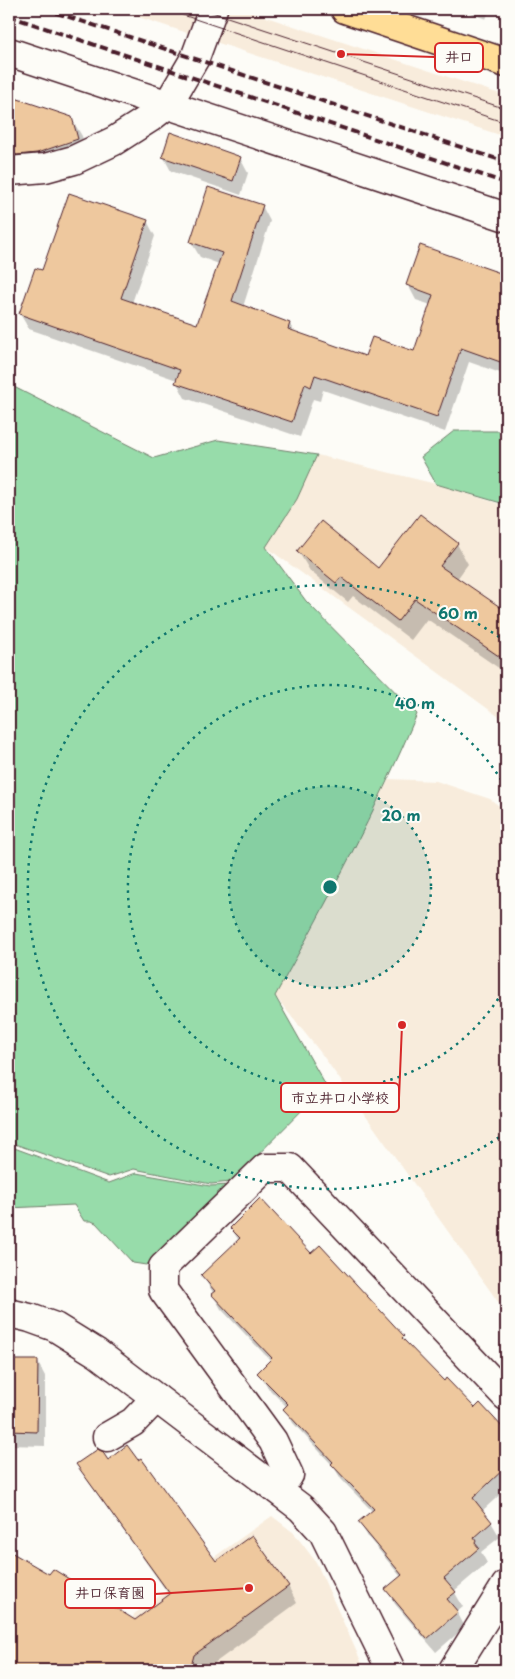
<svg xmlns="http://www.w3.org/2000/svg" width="515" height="1679" font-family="'Playpen Sans','Klee One',sans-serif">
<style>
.built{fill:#f8ecdc}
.green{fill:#97dcaa;stroke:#707e6a}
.shadow{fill:#0003}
.building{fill:#eec89e;stroke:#4a1f2b}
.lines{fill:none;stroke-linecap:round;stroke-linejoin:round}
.minor-casing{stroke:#4a1f2b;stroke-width:31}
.highway-casing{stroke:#4a1f2b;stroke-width:31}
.minor{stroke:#fdfcf7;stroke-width:28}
.highway{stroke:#ffdd96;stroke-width:28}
.tram{stroke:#4a1f2b;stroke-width:1}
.rail{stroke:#4a1f2b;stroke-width:4;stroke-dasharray:8 4;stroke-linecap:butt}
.ring{fill:none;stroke:#0f766e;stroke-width:2.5;stroke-dasharray:2.5 5}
.centre{fill:#0f766e;stroke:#fdfcf7;stroke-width:2.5}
.ring-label{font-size:15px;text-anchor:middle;font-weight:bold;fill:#0f766e;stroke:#fdfcf7;stroke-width:4;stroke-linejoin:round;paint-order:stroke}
.leader{fill:none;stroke:#d62828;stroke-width:2}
.callout-dot{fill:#d62828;stroke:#fdfcf7;stroke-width:2}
.callout{fill:#fdfcf7;stroke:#d62828;stroke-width:2}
.callout-label{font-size:14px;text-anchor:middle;font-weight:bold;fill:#4a1f2b}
</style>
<rect width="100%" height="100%" fill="#fdfcf7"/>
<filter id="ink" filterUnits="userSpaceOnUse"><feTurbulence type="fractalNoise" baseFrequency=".02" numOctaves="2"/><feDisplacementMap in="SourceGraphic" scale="10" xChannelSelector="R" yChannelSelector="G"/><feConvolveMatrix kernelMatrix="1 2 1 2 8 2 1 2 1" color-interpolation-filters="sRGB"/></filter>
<g filter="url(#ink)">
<g class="built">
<path d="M114 9H242L506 96V137Z"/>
<path d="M317 455 436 484 506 506V722L266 547 297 499Z"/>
<path d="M389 779 436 781 490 799 506 811V1313L321 1053 275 996 316 922Z"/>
<path d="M272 1516 294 1533 316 1562 364 1668 361 1670H120L134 1614Z"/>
</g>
<g class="green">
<path d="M9 381 10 385 154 458 218 440 317 455 297 499 266 547 306 601 417 714C376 811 326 904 275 996L326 1086 231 1182 211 1184 134 1169 109 1177 9 1142Z"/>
<path d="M454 431H506V502L501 503 436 484 421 457Z"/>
<path d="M9 1146 109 1183 136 1173 210 1186 231 1185 146 1265 133 1263 96 1223 91 1221H84L74 1205 9 1208Z"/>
</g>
<g class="shadow">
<path d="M459 9H490L486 19Z"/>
<path d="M9 97 71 118 82 136 88 158 9 167Z"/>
<path d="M163 156 240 158 248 173 241 195 171 171Z"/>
<path d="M262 206 270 221 243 307 290 324 295 333 366 358 415 353 431 305 416 300 408 285 506 320V375L469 362 445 432 323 390 320 401 313 399 300 437 185 398 177 383V380L29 329 20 314 43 272 147 221 155 236 132 303 198 326 219 264 200 257 191 242Z"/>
<path d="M457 544 468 564 457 579 506 613V673L427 619 411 640 353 596 348 602 310 571 298 551 378 570Z"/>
<path d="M231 1228 311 1255 320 1247 403 1337 408 1346 496 1457 506 1478V1489L482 1511 491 1522 500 1537 481 1552 487 1563 454 1591 463 1607 457 1612 465 1627 436 1652 395 1604 387 1590 401 1577 368 1537 360 1523 373 1512 341 1479 334 1467 293 1423 285 1409 287 1407 267 1387 259 1373 271 1361 221 1309 213 1295 214 1294 202 1275 239 1241Z"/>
<path d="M9 1361H37L45 1376V1446L9 1445Z"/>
<path d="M108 1461 215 1563 288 1586 297 1603 205 1670H9V1552L43 1573 135 1621 170 1596 88 1481 78 1464Z"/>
</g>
<g class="building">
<path d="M9 96 72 117 78 139 37 153 17 155 9 152Z"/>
<path d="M170 132 241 157 233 181 162 157Z"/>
<path d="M208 187 263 205 232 301 290 323 288 329 365 356 372 337 414 351 433 295 406 285 420 245 506 275V364L461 348 437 417 315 375 311 387 305 384 292 422 175 383 180 370 19 314 35 268 42 270 69 193 148 220 121 298 197 324 222 253 190 242Z"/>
<path d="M420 514 458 543 440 566 506 611V661L415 599 398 621 341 577 336 583 297 551 321 521 378 568Z"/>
<path d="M260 1198 311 1253 320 1245 404 1336 402 1338 444 1381 446 1378 475 1408 480 1403 506 1431V1467L473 1498 492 1522 474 1538 476 1541 475 1543 479 1548 444 1578 456 1592 447 1599 458 1612 427 1639 385 1589 402 1575 358 1522 374 1509 331 1464 333 1462 283 1409 288 1404 257 1373 272 1358 211 1294 215 1291 201 1275 240 1238 230 1228Z"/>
<path d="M9 1360H38L37 1432 9 1431Z"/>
<path d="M127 1445 138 1460 141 1458 216 1561 252 1535 289 1586 194 1655 190 1670H9V1551L49 1574 53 1569 135 1620 170 1594 76 1464 98 1449 102 1451 108 1460Z"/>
</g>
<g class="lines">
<g class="minor-casing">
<g id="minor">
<path d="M9 52 506 217"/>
<path d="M9 171 45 168 74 160 114 141 150 118 168 104 195 58 213 9"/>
<path d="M9 1313 30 1318 55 1327 97 1353 301 1508 323 1532 391 1670"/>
<path d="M107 1437 133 1422 156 1398"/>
<path d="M278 1490 289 1475 273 1441 163 1290V1267L265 1168H290L506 1396"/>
<path d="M453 1670 506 1585"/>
</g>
</g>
<g class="highway-casing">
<path id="highway" d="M345 9 506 63"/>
</g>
<use href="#minor" class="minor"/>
<use href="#highway" class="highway"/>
<g class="tram">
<path d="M165 9 506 123"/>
<path d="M203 9 506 109"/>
</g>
<g class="rail">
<path d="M45 9 506 162"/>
<path d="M9 16 506 183"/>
</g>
</g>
</g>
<circle cx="330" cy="887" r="101" fill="#0f766e" fill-opacity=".12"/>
<g class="ring">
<circle cx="330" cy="887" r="101"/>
<path d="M506 986A202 202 0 1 1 506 788"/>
<path d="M505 1133A302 302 0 1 1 505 641"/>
</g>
<circle cx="330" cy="887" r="8" class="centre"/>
<g class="ring-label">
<text x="458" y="619">60 m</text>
<text x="415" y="709">40 m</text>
<text x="401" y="821">20 m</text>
</g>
<path class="leader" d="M341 54L435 57M402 1025L399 1098M249 1588L155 1594"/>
<g class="callout-dot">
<circle cx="341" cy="54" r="5"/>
<circle cx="402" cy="1025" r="5"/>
<circle cx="249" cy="1588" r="5"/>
</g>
<g class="callout">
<rect x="435" y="43" width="48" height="29" rx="5"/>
<rect x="281" y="1083" width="118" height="29" rx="5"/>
<rect x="65" y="1579" width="90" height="29" rx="5"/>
</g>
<g class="callout-label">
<text x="459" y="62">井口</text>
<text x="340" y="1103">市立井口小学校</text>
<text x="110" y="1598">井口保育園</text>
</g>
<rect width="515" height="1679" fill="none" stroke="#fdfcf7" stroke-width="30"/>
<rect x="15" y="15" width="485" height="1649" fill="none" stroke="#4a1f2b" stroke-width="2" filter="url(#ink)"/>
</svg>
